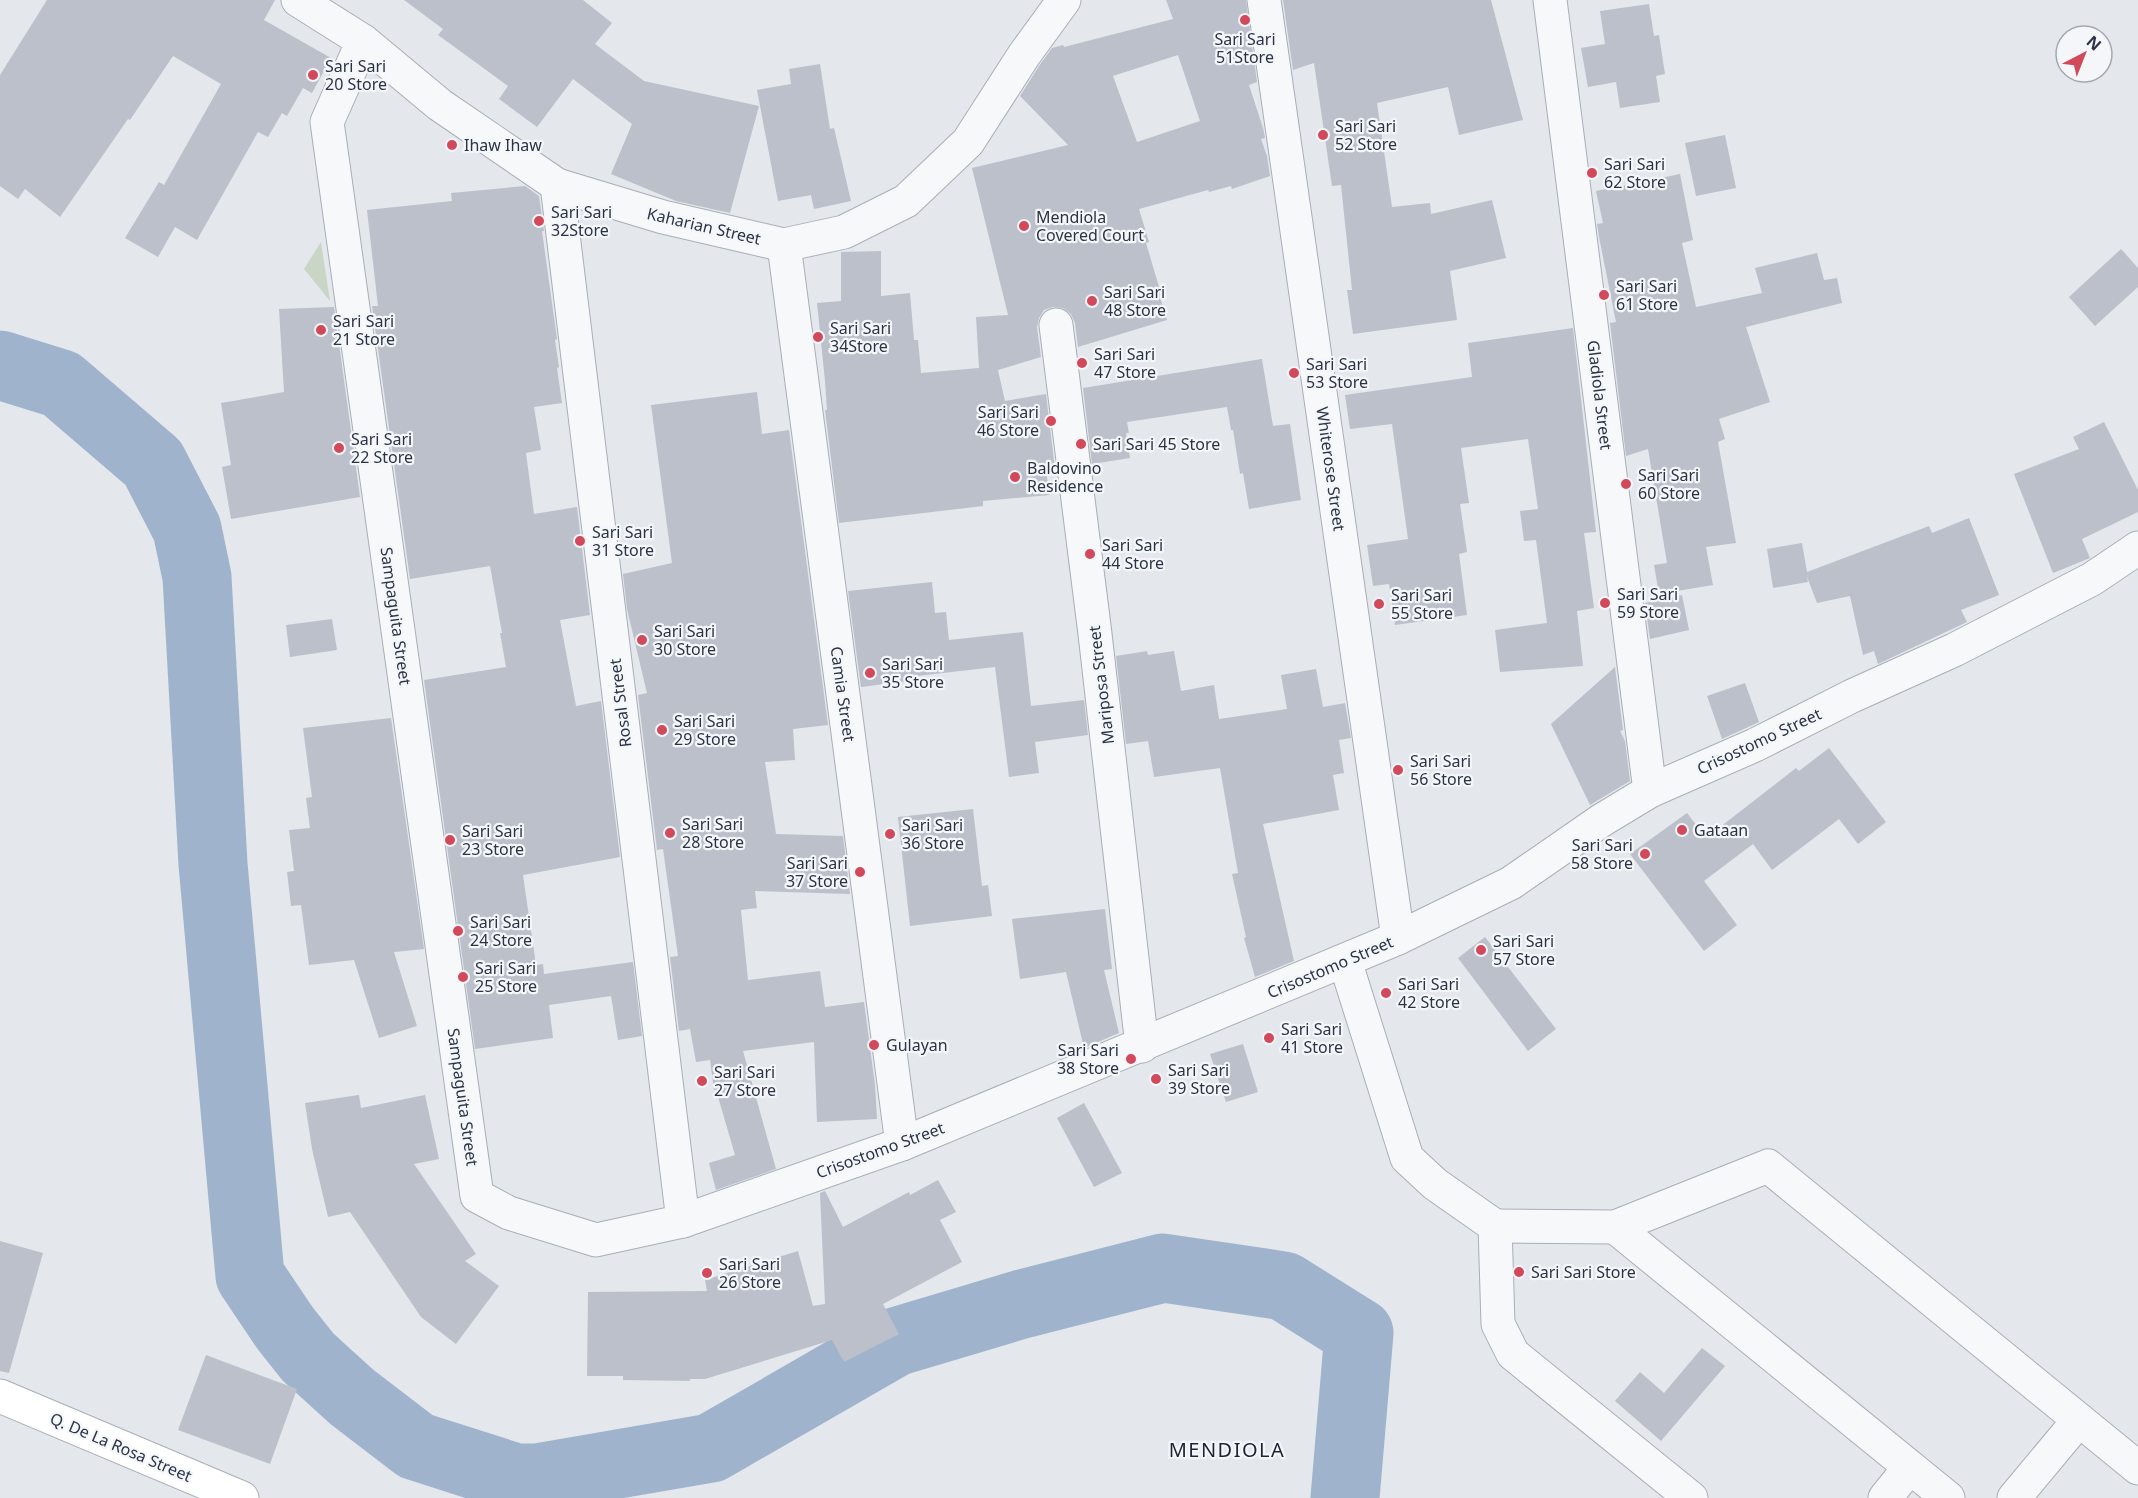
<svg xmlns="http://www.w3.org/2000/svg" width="2138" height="1498" font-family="'Noto Sans',sans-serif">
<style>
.green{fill:#c9d6c5}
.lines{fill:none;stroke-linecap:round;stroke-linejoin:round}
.river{stroke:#9fb4cc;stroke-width:69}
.building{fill:#bbc0ca;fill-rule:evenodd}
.street-casing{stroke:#a9aeb7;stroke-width:35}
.secondary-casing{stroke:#a9aeb7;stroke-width:35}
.street{stroke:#f7f8fa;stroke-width:33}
.secondary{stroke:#fff;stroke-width:33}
.poi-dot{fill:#d1495b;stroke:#f4f6f9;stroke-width:2}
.labels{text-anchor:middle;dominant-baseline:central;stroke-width:4.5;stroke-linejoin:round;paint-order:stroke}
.poi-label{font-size:16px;fill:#2b3445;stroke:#f4f6f9;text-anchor:start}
.street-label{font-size:16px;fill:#2b3445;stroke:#f4f6f9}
.quarter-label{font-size:20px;letter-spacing:1.5px;fill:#1d2536;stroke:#f4f6f9}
</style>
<rect width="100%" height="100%" fill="#e4e7ec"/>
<path class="green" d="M321 242 330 301 304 269Z"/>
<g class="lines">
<path class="river" d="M0 365 61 384 153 463 187 529 197 577 213 864 250 1276 285 1328 308 1357 352 1397 416 1446 516 1478H537L711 1448 895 1342 1022 1304 1163 1268 1284 1286 1359 1333 1345 1498"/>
</g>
<g class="building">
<path d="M47 0H275L264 20 331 58 312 93 303 88 287 116 282 113 268 137 258 132 197 240 175 227 158 257 125 238 159 182 164 185 221 84 173 56 130 120 128 119 60 217 25 189 18 199 0 186V75Z"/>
<path d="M404 0H583L612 23 595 44 644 81 759 106 730 213 676 201 611 174 632 124 573 79 537 127 499 99 508 86 438 35 443 29Z"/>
<path d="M1166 0H1246L1257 82 1249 85 1263 128 1265 138 1261 139 1267 156 1270 176 1232 189 1231 186 1209 192 1208 190 1139 209 1149 242 1146 243 1162 297H1160L1167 320 1078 347 1075 323 1071 314 1063 308 1053 307 1044 310 1039 318 1037 327 1041 357 998 370 1005 401 1046 394 1055 470 1046 472 1050 495 983 501V506L839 523 825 410H827L825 381 817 303 841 301V252L881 251V296L910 293 914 340H918L921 373 979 368 976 317 1008 315 972 168 1068 145 1020 96 1039 66 1052 48 1063 45 1064 47 1173 19ZM1178 55 1200 121 1137 142 1113 76Z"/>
<path d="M1283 0H1491L1523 120 1459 135 1448 87 1377 103 1392 207 1430 203 1431 214 1492 200 1506 258 1450 271 1457 320 1353 334 1347 290H1352L1341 185 1332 186 1314 63 1293 70Z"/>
<path d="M1649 4 1654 36 1659 35 1665 74 1656 76 1660 102 1620 108 1616 82 1588 87 1581 48 1605 44 1600 11Z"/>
<path d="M820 64 830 129 834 128 851 201 814 209 811 195 778 201 757 90 791 84 789 69Z"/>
<path d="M1725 135 1736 188 1696 196 1685 143Z"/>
<path d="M1680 174 1693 240 1682 243 1696 307 1762 293 1755 268 1817 253 1824 280 1837 278 1842 303 1746 327 1770 402 1719 419 1725 439 1718 442 1736 543 1706 547 1713 585 1659 594 1654 565 1667 563 1648 449 1626 456 1610 323 1616 322 1599 237 1597 224 1603 223 1596 191Z"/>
<path d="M525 186 539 196 544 231H542L557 339 555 340 559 367 557 368 562 403 534 407 541 450 526 453 534 514 577 507 590 615 560 620 576 706 601 701 620 857 523 875 536 965 543 964 544 974 633 962 642 1036 618 1040 611 996 549 1005 553 1038 475 1049 424 680 506 667 500 633H502L490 566 410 579 372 306H378L367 210 452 201 451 193Z"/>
<path d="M2121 249 2138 268V287L2095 326 2069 297Z"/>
<path d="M334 307 360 497 231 519 222 467 231 465 221 403 284 392 279 309Z"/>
<path d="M1573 328 1596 532 1584 533 1594 608 1577 611 1583 666 1500 672 1495 630 1547 623 1536 540 1524 541 1520 511 1538 509 1528 439 1461 448 1469 503 1460 504 1467 552 1459 554 1467 615 1395 625 1389 584 1373 586 1367 545 1408 539 1392 424 1350 429 1345 395 1472 377 1468 343Z"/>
<path d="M1262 359 1273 426 1290 424 1301 500 1249 509 1243 473 1240 474 1233 430H1231L1227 407 1127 422 1129 433H1126L1130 458 1092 464 1083 388Z"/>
<path d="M757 392 762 434 789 430 828 725 793 729 795 760 765 762 776 834 843 836 850 894 755 891 757 908 741 910 748 980 820 971 825 1007 864 1002 875 1085 877 1119 817 1122 814 1042 743 1051 776 1169 716 1190 709 1163 735 1155 716 1090H714L710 1060 696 1062 690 1029 679 1031 670 957 678 956 663 849 657 850 638 695 647 693 627 609 623 574 672 563 651 405Z"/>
<path d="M2104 422 2138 490V512L2082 539 2090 558 2053 573 2014 474 2079 449 2073 437Z"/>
<path d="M1969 518 1999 595 1961 610 1967 622 1878 664 1874 651 1863 655 1850 596 1817 603 1807 577 1808 582 1773 588 1767 549 1802 543 1807 572 1929 526 1932 533Z"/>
<path d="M932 582 935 613 946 612 949 640 1023 632 1031 706 1084 700 1088 735 1035 742 1039 773 1009 777 995 667 917 676V680L861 687 848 591Z"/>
<path d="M1682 595 1689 630 1650 639 1645 603Z"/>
<path d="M332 619 337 650 290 657 286 625Z"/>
<path d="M1147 651 1148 655 1174 651 1181 691 1214 685 1219 719 1287 709 1281 675 1316 669 1323 707 1345 703 1351 738 1339 740 1344 773 1333 775 1339 810 1263 824 1294 961 1255 977 1244 938 1246 937 1232 874 1238 873 1220 768 1154 777 1148 741 1126 744 1116 656Z"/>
<path d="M1615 667 1623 730 1620 731 1625 741 1630 781 1590 805 1551 724Z"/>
<path d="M1745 683 1759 722 1722 739 1707 696Z"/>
<path d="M391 718 424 949 394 952 417 1026 379 1038 354 960 309 965 301 905 291 906 287 872 294 871 289 830 310 828 306 798 312 797 303 728Z"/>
<path d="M1829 748 1886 822 1858 844 1839 819 1772 870 1753 844 1704 881 1737 925 1704 951 1630 854 1687 813 1706 838 1796 768 1799 771Z"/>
<path d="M973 809 982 886 988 885 992 916 910 926 898 817Z"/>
<path d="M1105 909 1112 969 1104 970 1119 1033 1084 1048 1066 972 1020 979 1012 919Z"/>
<path d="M1485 937 1556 1029 1528 1051 1458 958Z"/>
<path d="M1243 1044 1258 1092 1226 1102 1210 1054Z"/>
<path d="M359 1095 361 1108 425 1095 439 1159 414 1164 476 1254 465 1261 499 1286 456 1344 421 1317 350 1212 328 1217 312 1149 305 1103Z"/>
<path d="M1084 1103 1122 1173 1094 1187 1057 1118Z"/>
<path d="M938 1180 956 1212 940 1220 962 1262 883 1304 899 1334 844 1362 832 1340 705 1379H690V1381L623 1380V1376H587L588 1292 707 1291 705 1280 798 1251 813 1306 825 1304 820 1193 825 1191 843 1227 909 1192 910 1195Z"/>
<path d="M0 1241 43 1253 9 1373 0 1371Z"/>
<path d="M1702 1348 1725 1366 1661 1441 1615 1401 1640 1372 1664 1393Z"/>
<path d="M206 1355 297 1389 270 1464 178 1430Z"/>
</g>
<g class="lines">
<g class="street-casing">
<g id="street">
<path d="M298 0 363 41 440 105 557 185 663 217 784 245 844 232 906 201 968 142 1024 55 1064 0"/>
<path d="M1264 0 1398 938"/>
<path d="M1550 0 1650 791"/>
<path d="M363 41 327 122 477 1196 509 1213 596 1240 683 1221 902 1144 1398 938 1511 883 1602 820 1650 791 1755 745 1852 696 1954 650 2092 579 2138 548"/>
<path d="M557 185 683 1221"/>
<path d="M784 245 902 1144"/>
<path d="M1056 325 1095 634 1142 1046"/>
<path d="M1345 961 1407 1158 1435 1184 1495 1226 1498 1324 1513 1354 1691 1498"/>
<path d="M1495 1226 1615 1227 1768 1166 2138 1468"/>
<path d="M1615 1227 1948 1498"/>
<path d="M1885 1498 1910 1467"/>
<path d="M2014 1498 2079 1420"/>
</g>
</g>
<g class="secondary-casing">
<path id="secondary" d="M0 1396 242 1498"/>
</g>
<use href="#street" class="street"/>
<use href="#secondary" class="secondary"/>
</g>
<g class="poi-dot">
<circle cx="1245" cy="20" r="6"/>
<circle cx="313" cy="75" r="6"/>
<circle cx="1323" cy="135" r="6"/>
<circle cx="452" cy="145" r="6"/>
<circle cx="1592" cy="173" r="6"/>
<circle cx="539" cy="221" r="6"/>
<circle cx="1024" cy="226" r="6"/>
<circle cx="1604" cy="295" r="6"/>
<circle cx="1092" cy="301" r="6"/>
<circle cx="321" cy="330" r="6"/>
<circle cx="818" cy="337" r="6"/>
<circle cx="1082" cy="363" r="6"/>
<circle cx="1294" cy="373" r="6"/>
<circle cx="1051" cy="421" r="6"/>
<circle cx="1081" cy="444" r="6"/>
<circle cx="339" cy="448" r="6"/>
<circle cx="1015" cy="477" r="6"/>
<circle cx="1626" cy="484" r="6"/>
<circle cx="580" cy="541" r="6"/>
<circle cx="1090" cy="554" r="6"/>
<circle cx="1605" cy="603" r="6"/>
<circle cx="1379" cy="604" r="6"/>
<circle cx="642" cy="640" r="6"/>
<circle cx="870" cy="673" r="6"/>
<circle cx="662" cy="730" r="6"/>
<circle cx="1398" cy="770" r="6"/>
<circle cx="1682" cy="830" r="6"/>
<circle cx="670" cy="833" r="6"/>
<circle cx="890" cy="834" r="6"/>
<circle cx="450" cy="840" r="6"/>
<circle cx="1645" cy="854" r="6"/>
<circle cx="860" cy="872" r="6"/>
<circle cx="458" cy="931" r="6"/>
<circle cx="1481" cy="950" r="6"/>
<circle cx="463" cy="977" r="6"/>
<circle cx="1386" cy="993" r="6"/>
<circle cx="1269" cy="1038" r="6"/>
<circle cx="874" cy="1045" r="6"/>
<circle cx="1131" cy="1059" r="6"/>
<circle cx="1156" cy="1079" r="6"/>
<circle cx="702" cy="1081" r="6"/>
<circle cx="1519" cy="1272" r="6"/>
<circle cx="707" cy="1273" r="6"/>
</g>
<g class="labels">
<g class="poi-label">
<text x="1245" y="39" text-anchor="middle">Sari Sari<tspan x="1245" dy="18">51Store</tspan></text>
<text x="325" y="66">Sari Sari<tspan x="325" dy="18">20 Store</tspan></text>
<text x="1335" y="126">Sari Sari<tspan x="1335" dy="18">52 Store</tspan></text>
<text x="464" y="145">Ihaw Ihaw</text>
<text x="1604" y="164">Sari Sari<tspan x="1604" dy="18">62 Store</tspan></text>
<text x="551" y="212">Sari Sari<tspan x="551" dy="18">32Store</tspan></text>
<text x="1036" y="217">Mendiola<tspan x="1036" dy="18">Covered Court</tspan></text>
<text x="1616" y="286">Sari Sari<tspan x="1616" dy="18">61 Store</tspan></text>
<text x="1104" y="292">Sari Sari<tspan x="1104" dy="18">48 Store</tspan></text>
<text x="333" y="321">Sari Sari<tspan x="333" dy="18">21 Store</tspan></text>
<text x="830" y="328">Sari Sari<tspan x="830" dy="18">34Store</tspan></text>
<text x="1094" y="354">Sari Sari<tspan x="1094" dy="18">47 Store</tspan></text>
<text x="1306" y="364">Sari Sari<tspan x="1306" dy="18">53 Store</tspan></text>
<text x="1039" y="412" text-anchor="end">Sari Sari<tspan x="1039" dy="18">46 Store</tspan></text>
<text x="351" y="439">Sari Sari<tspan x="351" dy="18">22 Store</tspan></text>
<text x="1093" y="444">Sari Sari 45 Store</text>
<text x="1027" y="468">Baldovino<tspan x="1027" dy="18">Residence</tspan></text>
<text x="1638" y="475">Sari Sari<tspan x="1638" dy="18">60 Store</tspan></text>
<text x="592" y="532">Sari Sari<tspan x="592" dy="18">31 Store</tspan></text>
<text x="1102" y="545">Sari Sari<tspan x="1102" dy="18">44 Store</tspan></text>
<text x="1617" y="594">Sari Sari<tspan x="1617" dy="18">59 Store</tspan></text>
<text x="1391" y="595">Sari Sari<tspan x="1391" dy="18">55 Store</tspan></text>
<text x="654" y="631">Sari Sari<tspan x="654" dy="18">30 Store</tspan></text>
<text x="882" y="664">Sari Sari<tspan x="882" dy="18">35 Store</tspan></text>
<text x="674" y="721">Sari Sari<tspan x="674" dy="18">29 Store</tspan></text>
<text x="1410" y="761">Sari Sari<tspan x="1410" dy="18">56 Store</tspan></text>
<text x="682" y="824">Sari Sari<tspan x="682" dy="18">28 Store</tspan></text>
<text x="902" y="825">Sari Sari<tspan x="902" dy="18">36 Store</tspan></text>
<text x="1694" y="830">Gataan</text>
<text x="462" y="831">Sari Sari<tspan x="462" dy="18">23 Store</tspan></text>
<text x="1633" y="845" text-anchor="end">Sari Sari<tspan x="1633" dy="18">58 Store</tspan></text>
<text x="848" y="863" text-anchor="end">Sari Sari<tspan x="848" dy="18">37 Store</tspan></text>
<text x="470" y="922">Sari Sari<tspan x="470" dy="18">24 Store</tspan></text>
<text x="1493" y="941">Sari Sari<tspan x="1493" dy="18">57 Store</tspan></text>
<text x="475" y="968">Sari Sari<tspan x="475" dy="18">25 Store</tspan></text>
<text x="1398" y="984">Sari Sari<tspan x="1398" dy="18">42 Store</tspan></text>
<text x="1281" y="1029">Sari Sari<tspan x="1281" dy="18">41 Store</tspan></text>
<text x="886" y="1045">Gulayan</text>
<text x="1119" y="1050" text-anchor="end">Sari Sari<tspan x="1119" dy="18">38 Store</tspan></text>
<text x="1168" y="1070">Sari Sari<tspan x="1168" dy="18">39 Store</tspan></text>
<text x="714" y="1072">Sari Sari<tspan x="714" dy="18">27 Store</tspan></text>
<text x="719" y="1264">Sari Sari<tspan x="719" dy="18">26 Store</tspan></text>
<text x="1531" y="1272">Sari Sari Store</text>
</g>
<g class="street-label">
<text transform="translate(704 226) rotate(13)">Kaharian Street</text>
<text transform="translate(1600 395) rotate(83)">Gladiola Street</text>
<text transform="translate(1331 469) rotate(82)">Whiterose Street</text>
<text transform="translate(396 616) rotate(82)">Sampaguita Street</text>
<text transform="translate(1101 685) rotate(-97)">Mariposa Street</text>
<text transform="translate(843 694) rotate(82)">Camia Street</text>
<text transform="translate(620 703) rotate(-97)">Rosal Street</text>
<text transform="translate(1759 741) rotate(-25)">Crisostomo Street</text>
<text transform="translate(1330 967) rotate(-23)">Crisostomo Street</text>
<text transform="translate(463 1097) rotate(82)">Sampaguita Street</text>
<text transform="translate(880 1150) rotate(-20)">Crisostomo Street</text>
<text transform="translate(121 1447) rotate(23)">Q. De La Rosa Street</text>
</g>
<g class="quarter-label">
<text x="1227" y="1449">MENDIOLA</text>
</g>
</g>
<g transform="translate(2084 54) rotate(42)"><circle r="28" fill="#f4f6f9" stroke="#a4a8b1" stroke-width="1.5"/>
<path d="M0-4.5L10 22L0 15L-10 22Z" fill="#d1495b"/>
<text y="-9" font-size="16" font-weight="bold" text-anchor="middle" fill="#2b3445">N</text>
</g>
</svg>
